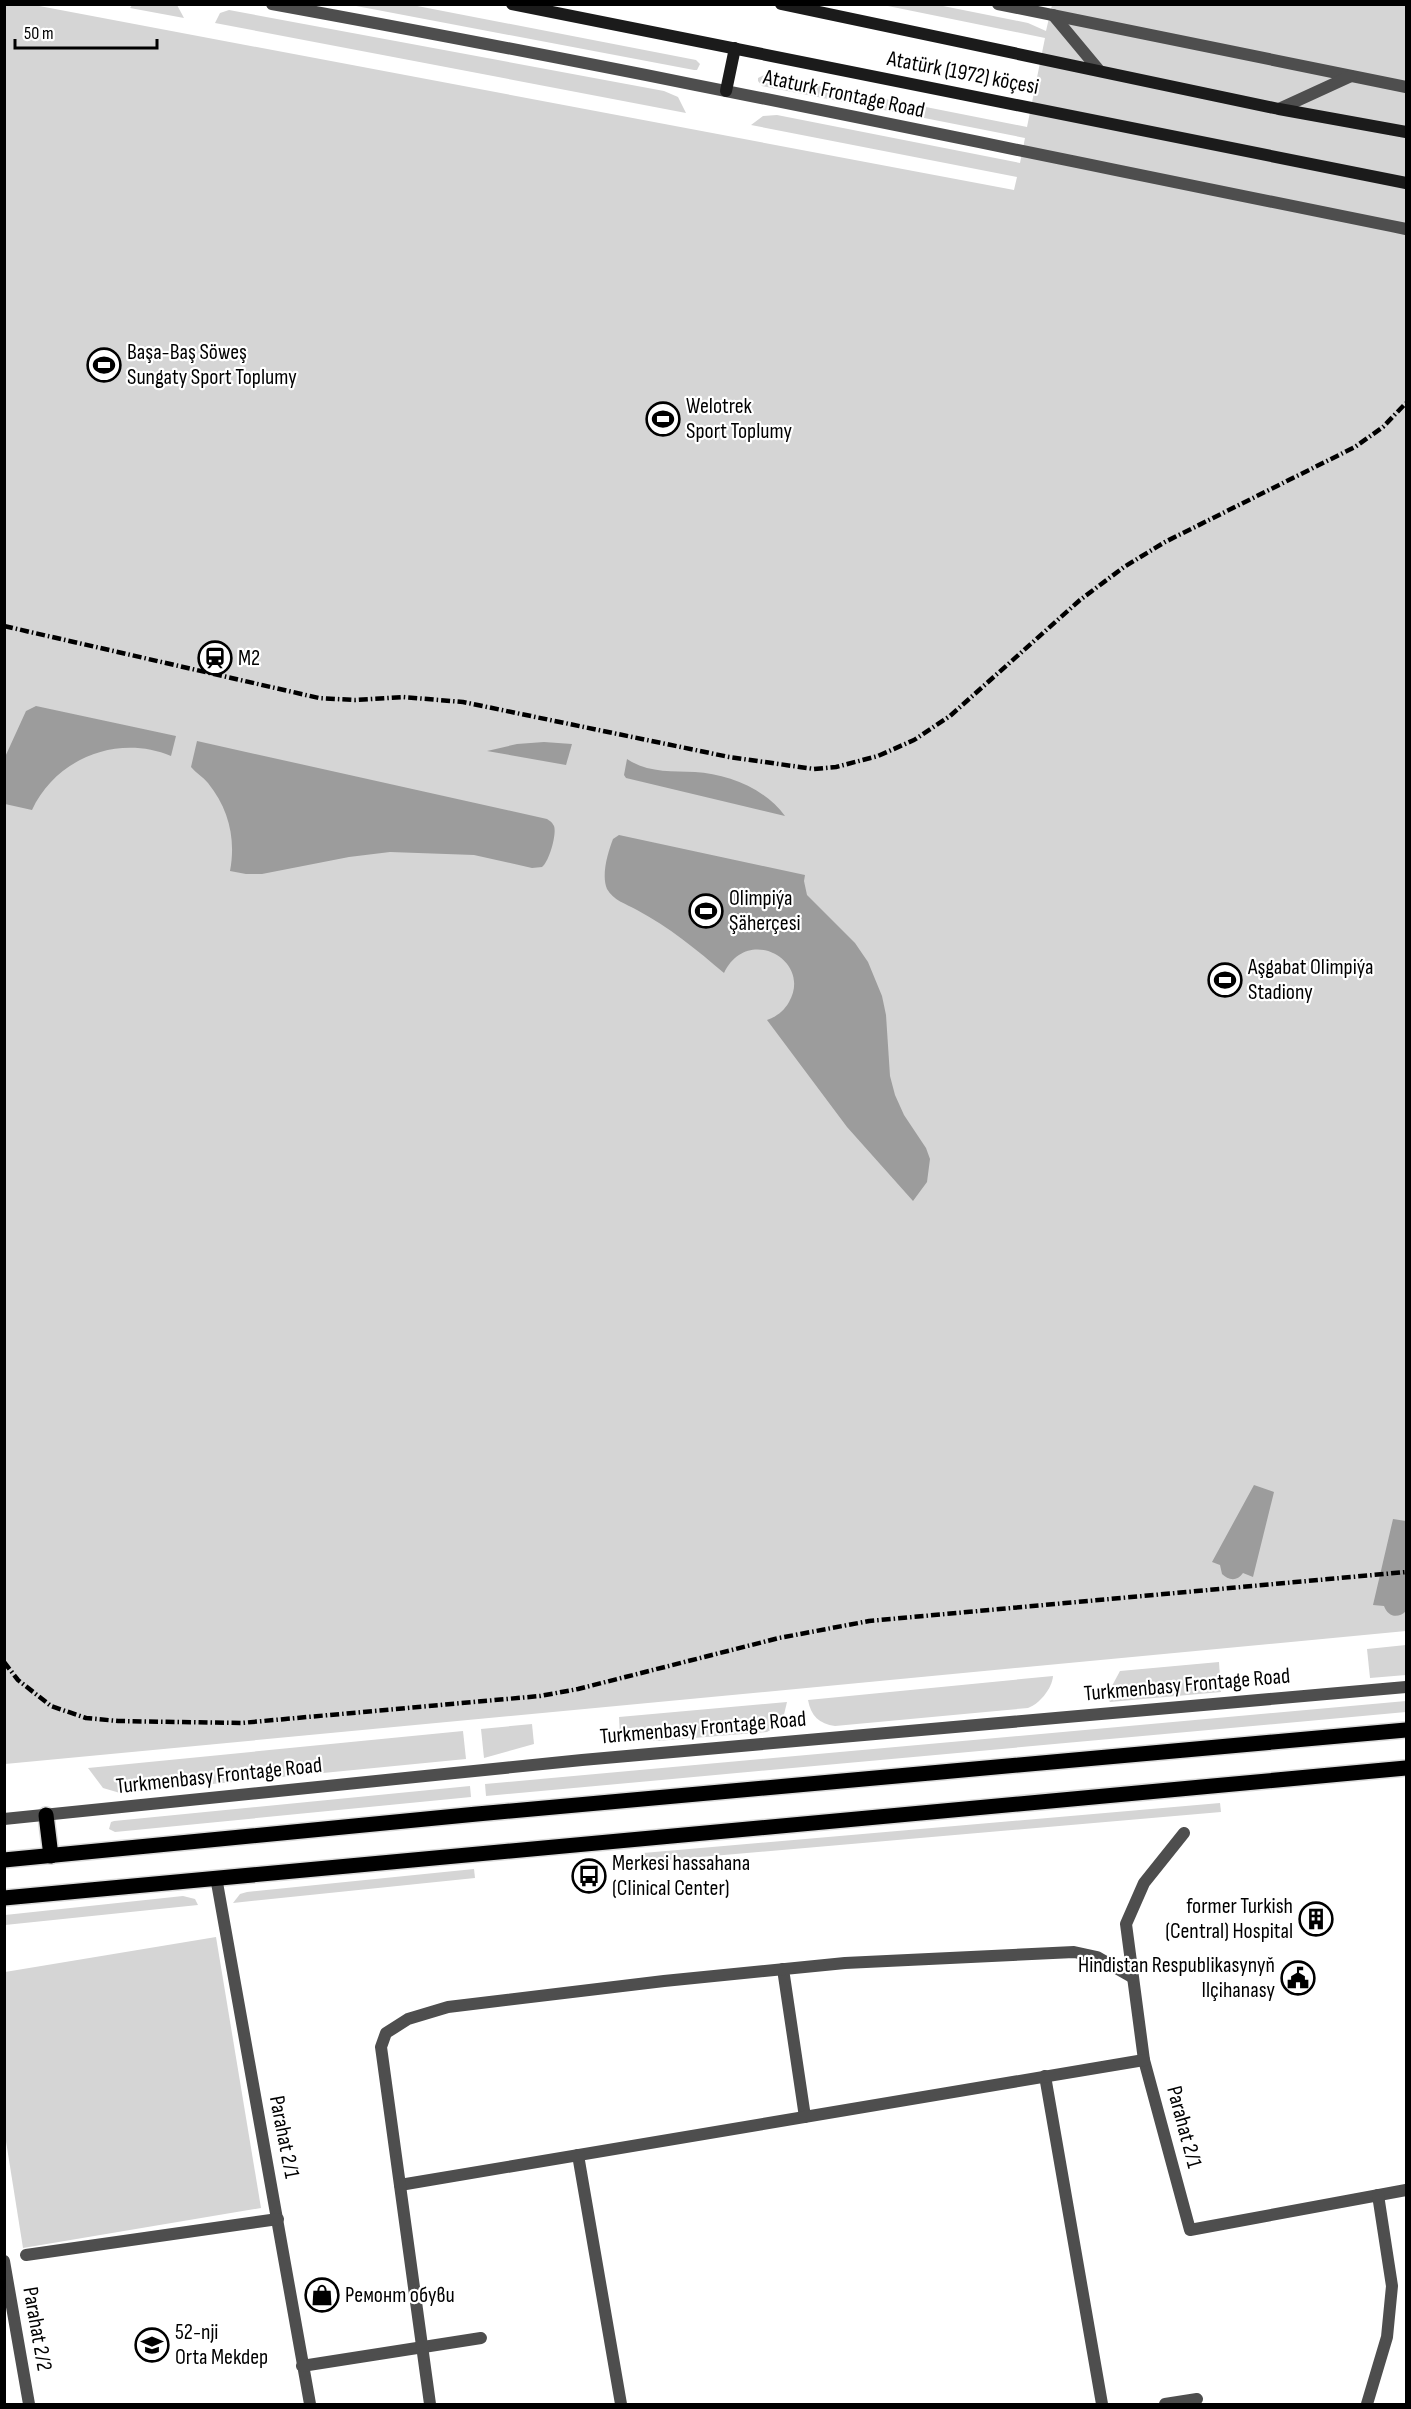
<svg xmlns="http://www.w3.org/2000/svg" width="1411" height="2409" font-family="'Sofia Sans Condensed',sans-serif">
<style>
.green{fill:#d5d5d5}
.water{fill:#9c9c9c}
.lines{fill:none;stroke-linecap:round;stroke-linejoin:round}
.primary-casing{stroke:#dbdbdb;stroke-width:18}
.street{stroke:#4e4e4e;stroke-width:12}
.secondary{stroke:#1b1b1b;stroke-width:12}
.primary{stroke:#000;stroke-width:15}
.rail{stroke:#000;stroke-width:4.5;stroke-dasharray:9 3 1.5 3;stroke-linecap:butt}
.labels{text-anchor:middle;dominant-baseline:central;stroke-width:4.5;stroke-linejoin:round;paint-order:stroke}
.street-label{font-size:22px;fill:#000;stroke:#fff}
.poi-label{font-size:22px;fill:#000;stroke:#fff;text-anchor:start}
</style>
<rect width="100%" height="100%" fill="#fff"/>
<g class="green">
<path d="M133 4 177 5 184 18 130 8Z"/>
<path d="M5 5H34L1014 190 1017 177 751 125 763 116 777 115 1020 163 1025 138 762 86 758 81V78L764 75 1027 127 1045 38 883 5H938L1028 23 1046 31 1052 5H1406V1631L5 1764Z"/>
<path d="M351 5H412L696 60 700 64 697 70H694Z"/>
<path d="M229 10 664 91 678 97 686 113 215 23 220 13Z"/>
<path d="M1406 1645V1675L1370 1678 1367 1649Z"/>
<path d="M1219 1662 1221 1692 1110 1702 1106 1697 1120 1671Z"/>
<path d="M1053 1676C1052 1689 1039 1704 1028 1708L835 1726C819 1724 811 1716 808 1700Z"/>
<path d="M1406 1701V1712L486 1796 485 1784Z"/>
<path d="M787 1702 782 1723 767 1732 657 1741 620 1736 619 1717Z"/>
<path d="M532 1724 534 1744 484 1758 481 1729Z"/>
<path d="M463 1731 466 1759 120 1793 103 1788 88 1768Z"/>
<path d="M470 1786 471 1797 115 1832 109 1829 111 1822 114 1821Z"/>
<path d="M1220 1803 1221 1812 644 1862 643 1853Z"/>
<path d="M474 1869 475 1878 233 1903 240 1894 247 1892Z"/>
<path d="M183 1896 195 1899 198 1905 5 1925V1915Z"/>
<path d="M216 1937 261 2208 23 2248 5 2135V1972Z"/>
</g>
<g class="water">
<path d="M36 706 176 736 171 756C118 734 56 758 32 810L5 804V757L26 711Z"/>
<path d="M197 741 547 819C550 821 552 822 554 826 557 834 549 862 542 867L532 868 474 855 390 852 349 857 262 874H246L230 871C236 839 229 809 208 783 203 777 196 773 191 767Z"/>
<path d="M544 742 572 744 566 765 487 751 517 744Z"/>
<path d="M627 759C648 773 671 771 695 772 727 774 765 788 785 816L626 778 624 775Z"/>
<path d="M619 835 805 875 804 881 807 895 855 943 868 962 882 996 886 1015 890 1076 895 1095 904 1115 926 1148 930 1159 927 1182 913 1201 847 1127 767 1020C776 1017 784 1011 789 1002 813 960 747 924 724 973 697 950 669 927 637 910 626 904 613 900 607 889 601 875 608 852 613 839Z"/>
<path d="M1254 1485 1274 1492 1253 1577 1243 1573C1237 1582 1228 1580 1222 1574L1220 1565 1212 1562Z"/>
<path d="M1393 1519 1406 1521V1611C1398 1619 1388 1617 1384 1606L1373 1605Z"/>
</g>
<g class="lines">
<g class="primary-casing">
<g id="primary">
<path d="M46 1815 51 1856"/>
<path d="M4 1860 477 1814 1406 1730"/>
<path d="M4 1898 1406 1768"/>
</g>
</g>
<g class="street">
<path d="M272 4C652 73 1029 153 1406 229"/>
<path d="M998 4 1406 87"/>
<path d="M1053 15 1098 69"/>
<path d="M1279 109 1351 76"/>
<path d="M4 1819 582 1760 1406 1687"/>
<path d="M1184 1833 1144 1883 1126 1924 1144 2060 1190 2230 1406 2190"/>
<path d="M216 1877 310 2404"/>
<path d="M783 1969 805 2117"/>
<path d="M1045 2076 1102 2404"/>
<path d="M578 2155 621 2404"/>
<path d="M400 2185 1144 2060"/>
<path d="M26 2255 278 2219"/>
<path d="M4 2261 29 2404"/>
<path d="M302 2366 481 2338"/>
<path d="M430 2404 381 2047 386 2033 408 2019 448 2007 664 1981 845 1963 1074 1952 1097 1957 1132 1977"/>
<path d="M1165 2404 1197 2399"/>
<path d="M1367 2404 1387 2337 1392 2286 1378 2195"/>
</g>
<g class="secondary">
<path d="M512 4 1406 183"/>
<path d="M781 4 1279 109 1406 132"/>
<path d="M726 91 735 48"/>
</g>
<use href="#primary" class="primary"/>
<g class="rail">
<path d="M4 626 319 698 355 700 403 697 463 702 729 757 814 769 836 767 878 756 914 740 950 716 1080 600 1124 567 1165 542 1355 447 1383 427 1406 403"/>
<path d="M4 1662 18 1680 51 1706 86 1718 118 1721 241 1723 540 1696 578 1689 779 1638 869 1621 1406 1572"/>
</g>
</g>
<defs>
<g id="stadium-ring" transform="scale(1.725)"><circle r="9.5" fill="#fff" stroke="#000" stroke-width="1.5"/><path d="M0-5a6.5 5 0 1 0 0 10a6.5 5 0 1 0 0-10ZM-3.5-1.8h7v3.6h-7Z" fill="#000"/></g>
<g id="station-ring" transform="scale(1.725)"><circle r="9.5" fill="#fff" stroke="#000" stroke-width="1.5"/><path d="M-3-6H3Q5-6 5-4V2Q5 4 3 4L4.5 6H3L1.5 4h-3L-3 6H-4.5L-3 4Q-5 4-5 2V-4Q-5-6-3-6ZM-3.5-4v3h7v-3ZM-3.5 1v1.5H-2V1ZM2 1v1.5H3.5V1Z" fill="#000"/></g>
<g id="bus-ring" transform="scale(1.725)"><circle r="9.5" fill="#fff" stroke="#000" stroke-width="1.5"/><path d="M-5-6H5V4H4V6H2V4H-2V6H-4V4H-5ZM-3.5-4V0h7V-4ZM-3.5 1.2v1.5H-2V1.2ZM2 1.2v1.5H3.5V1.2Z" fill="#000"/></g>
<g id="building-ring" transform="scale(1.725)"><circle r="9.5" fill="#fff" stroke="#000" stroke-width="1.5"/><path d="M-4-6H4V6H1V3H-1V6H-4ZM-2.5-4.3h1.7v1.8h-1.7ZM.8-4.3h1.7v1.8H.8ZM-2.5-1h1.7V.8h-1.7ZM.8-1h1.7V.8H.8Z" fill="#000"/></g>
<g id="civic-ring" transform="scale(1.725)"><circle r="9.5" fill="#fff" stroke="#000" stroke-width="1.5"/><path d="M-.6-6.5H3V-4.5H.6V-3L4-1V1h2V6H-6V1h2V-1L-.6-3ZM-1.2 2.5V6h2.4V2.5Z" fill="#000"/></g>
<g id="shop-ring" transform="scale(1.725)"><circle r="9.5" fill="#fff" stroke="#000" stroke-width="1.5"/><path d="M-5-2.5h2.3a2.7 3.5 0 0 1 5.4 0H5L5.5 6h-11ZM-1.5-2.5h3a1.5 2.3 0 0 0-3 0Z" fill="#000"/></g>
<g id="school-ring" transform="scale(1.725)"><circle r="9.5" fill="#fff" stroke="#000" stroke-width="1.5"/><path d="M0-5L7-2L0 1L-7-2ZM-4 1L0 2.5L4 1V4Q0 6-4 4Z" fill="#000"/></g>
</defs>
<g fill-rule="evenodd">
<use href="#stadium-ring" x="104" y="365"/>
<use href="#stadium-ring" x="663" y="419"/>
<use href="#station-ring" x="215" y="658"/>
<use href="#stadium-ring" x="706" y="911"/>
<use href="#stadium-ring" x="1225" y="980"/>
<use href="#bus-ring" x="589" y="1876"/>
<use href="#building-ring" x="1316" y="1919"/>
<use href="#civic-ring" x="1298" y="1978"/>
<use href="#shop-ring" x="322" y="2295"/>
<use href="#school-ring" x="152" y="2345"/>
</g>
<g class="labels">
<g class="street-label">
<text transform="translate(963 73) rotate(11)">Atatürk (1972) köçesi</text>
<text transform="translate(844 94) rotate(12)">Ataturk Frontage Road</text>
<text transform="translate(1187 1685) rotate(-5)">Turkmenbasy Frontage Road</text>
<text transform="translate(703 1728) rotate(-5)">Turkmenbasy Frontage Road</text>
<text transform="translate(219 1776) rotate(-6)">Turkmenbasy Frontage Road</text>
<text transform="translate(1184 2127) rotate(75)">Parahat 2/1</text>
<text transform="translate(284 2137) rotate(79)">Parahat 2/1</text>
<text transform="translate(37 2329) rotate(80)">Parahat 2/2</text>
</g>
<g class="poi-label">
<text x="127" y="352">Başa-Baş Söweş<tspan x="127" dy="25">Sungaty Sport Toplumy</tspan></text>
<text x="686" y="406">Welotrek<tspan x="686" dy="25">Sport Toplumy</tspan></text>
<text x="238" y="658">M2</text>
<text x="729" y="898">Olimpiýa<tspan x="729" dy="25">Şäherçesi</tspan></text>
<text x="1248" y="967">Aşgabat Olimpiýa<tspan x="1248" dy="25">Stadiony</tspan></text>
<text x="612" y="1863">Merkesi hassahana<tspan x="612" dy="25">(Clinical Center)</tspan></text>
<text x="1293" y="1906" text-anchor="end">former Turkish<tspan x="1293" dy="25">(Central) Hospital</tspan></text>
<text x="1275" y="1965" text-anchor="end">Hindistan Respublikasynyň<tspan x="1275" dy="25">Ilçihanasy</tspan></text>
<text x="345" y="2295">Ремонт обуви</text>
<text x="175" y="2332">52-nji<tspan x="175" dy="25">Orta Mekdep</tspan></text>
</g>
</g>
<rect width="1411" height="2409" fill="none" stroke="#000000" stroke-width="12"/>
<path d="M15 39v9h142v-9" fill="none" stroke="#000000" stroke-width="3"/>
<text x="24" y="39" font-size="18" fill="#000000" stroke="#ffffff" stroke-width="4.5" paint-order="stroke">50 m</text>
</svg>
